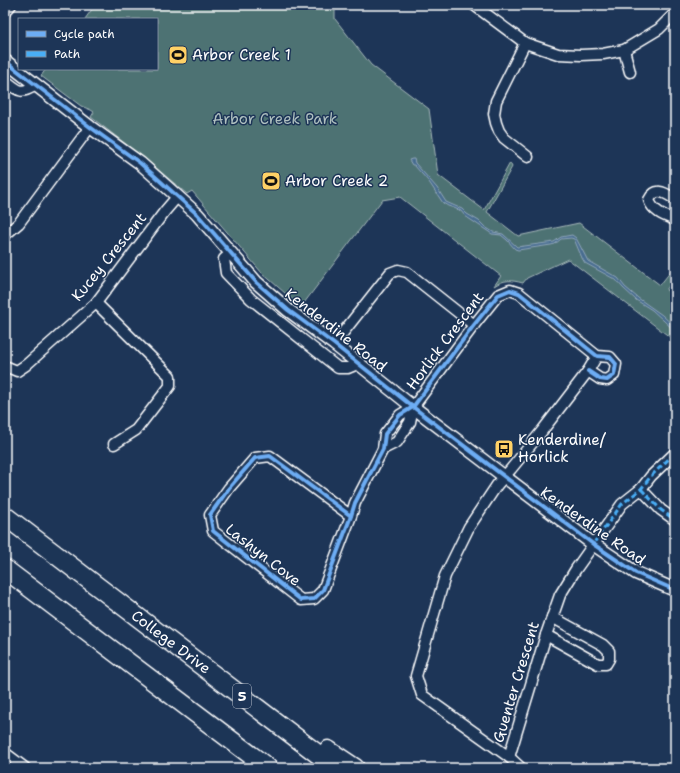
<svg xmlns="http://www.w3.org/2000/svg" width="680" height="773" font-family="'Shantell Sans',sans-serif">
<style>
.green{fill:#4e7273;stroke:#a6b8b9}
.water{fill:#476c8f;stroke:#91a7bc}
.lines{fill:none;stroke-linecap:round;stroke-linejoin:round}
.minor-casing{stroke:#fff;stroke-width:13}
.tertiary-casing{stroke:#fff;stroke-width:15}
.motorway-casing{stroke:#fff;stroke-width:21}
.minor{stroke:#1d3557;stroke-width:10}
.tertiary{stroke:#1d3557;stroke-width:12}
.motorway{stroke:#1d3557;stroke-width:18}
.quiet{stroke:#49aef6;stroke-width:3;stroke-dasharray:6 3;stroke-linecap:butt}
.cycleway-casing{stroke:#1d3557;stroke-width:6}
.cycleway{stroke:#6dadf4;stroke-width:4}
.labels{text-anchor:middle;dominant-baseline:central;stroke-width:3;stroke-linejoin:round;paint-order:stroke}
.shield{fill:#1d3557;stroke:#bbc2cd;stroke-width:1}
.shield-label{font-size:14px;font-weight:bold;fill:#fff}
.poi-label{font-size:15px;fill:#fff;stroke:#1d3557;text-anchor:start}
.park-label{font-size:15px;fill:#afc0c0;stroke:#1d3557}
.street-label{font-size:15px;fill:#fff;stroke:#1d3557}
</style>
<rect width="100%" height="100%" fill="#1d3557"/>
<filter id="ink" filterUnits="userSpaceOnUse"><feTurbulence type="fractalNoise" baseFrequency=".025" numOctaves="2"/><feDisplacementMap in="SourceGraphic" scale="8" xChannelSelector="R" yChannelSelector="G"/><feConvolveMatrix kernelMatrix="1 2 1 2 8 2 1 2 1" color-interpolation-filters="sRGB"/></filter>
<g filter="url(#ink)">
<path class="green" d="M95 5H335V19L371 65 429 109 438 175 484 210 510 163 512 167 487 212 518 236 579 223 660 285 675 266V278L666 290 675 297V341L568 259 527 278 523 283C511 280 505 279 494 286L501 276 400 197 382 200 301 307 262 273 192 191 187 194 149 162 91 117 94 112 91 110 81 106 41 76 46 69H157V19H85Z"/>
<path class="water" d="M412 159H414L415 163 437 188 446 202 462 209 467 214 479 221 485 227 493 232 503 234 517 247 554 242 561 237 572 235 576 238 588 261 618 278 625 287 638 298 662 315 675 327V331L652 310 636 300 623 288 616 280 585 263 582 258 574 239 571 238 561 239 555 244 551 245 518 250 515 249 507 240 501 235 492 234 465 216 461 211 454 208 448 206 443 203 429 182 414 165H412L409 160Z"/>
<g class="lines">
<g class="minor-casing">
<g id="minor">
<path d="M474 5 525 43 558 54 581 55 603 54 624 50 659 29 675 13"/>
<path d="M5 12 11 5"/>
<path d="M525 43 496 101 494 114 496 123 499 131 504 138 528 157"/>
<path d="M624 50 630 72"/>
<path d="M5 80C19 91 20 95 36 85"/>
<path d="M675 199C665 193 656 186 649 200 653 212 665 216 675 220"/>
<path d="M5 235 19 223 90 127"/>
<path d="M230 254 224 259 226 273 251 299 338 368H348L360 363"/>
<path d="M96 303 170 376V386L136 430 114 444"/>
<path d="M334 344 390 273 398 270 407 272 474 325"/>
<path d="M5 366 17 371 26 365 96 303 165 211 177 197"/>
<path d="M383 449 397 442 410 422 413 407"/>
<path d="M641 489 661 510 675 520"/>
<path d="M351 516 270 456 255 458 229 488 210 515 213 531 301 600 314 599 323 590 351 516 355 503 383 449 385 434 400 415 413 407 474 325 498 295 510 290 519 293 597 356 610 357 616 364 614 375 607 380 600 379 588 371"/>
<path d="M546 635 598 664H606L609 659V651L603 645 552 617"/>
<path d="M5 753 25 768"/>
<path d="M509 757 546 635 560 595 576 569 622 504 641 489 651 476 675 453"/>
<path d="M521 768 509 757 422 695 416 676 445 576 469 527 497 485 511 469 542 431 588 371 597 356"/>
</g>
</g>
<g class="tertiary-casing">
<path id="tertiary" d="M5 61 90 127 140 163 197 214 256 282 288 310 334 344 413 407 593 544 636 573 675 590"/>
</g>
<g class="motorway-casing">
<g id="motorway">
<path d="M5 516 336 768"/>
<path d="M5 569 268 768"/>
<path d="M328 750 355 768"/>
</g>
</g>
<use href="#minor" class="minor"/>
<use href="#tertiary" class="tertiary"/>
<use href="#motorway" class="motorway"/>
<g class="quiet">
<path d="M641 489 661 510 675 520"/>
<path d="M593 544 622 504 641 489 651 476 675 453"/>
</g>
<g class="cycleway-casing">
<g id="cycleway">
<path d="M5 61 90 127 140 163 197 214 256 282 288 310 334 344 413 407 593 544 636 573 675 590"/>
<path d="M351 516 270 456 255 458 229 488 210 515 213 531 301 600 314 599 323 590 351 516 355 503 383 449 385 434 400 415 413 407 474 325 498 295 510 290 519 293 597 356 610 357 616 364 614 375 607 380 600 379 588 371"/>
</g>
</g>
<use href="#cycleway" class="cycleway"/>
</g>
</g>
<defs>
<g id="stadium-square" transform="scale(1)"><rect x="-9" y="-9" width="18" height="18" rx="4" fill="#ffd166" stroke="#1d3557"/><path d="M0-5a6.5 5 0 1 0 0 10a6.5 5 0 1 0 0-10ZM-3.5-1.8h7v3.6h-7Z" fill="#111"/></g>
<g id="bus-square" transform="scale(1)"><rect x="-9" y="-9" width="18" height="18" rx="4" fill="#ffd166" stroke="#1d3557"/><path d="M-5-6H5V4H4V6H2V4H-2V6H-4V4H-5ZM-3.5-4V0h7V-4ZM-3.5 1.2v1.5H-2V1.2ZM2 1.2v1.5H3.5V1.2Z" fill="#111"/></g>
</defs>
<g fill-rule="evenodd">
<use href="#stadium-square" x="178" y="55"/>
<use href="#stadium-square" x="271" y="181"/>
<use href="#bus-square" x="504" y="449"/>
</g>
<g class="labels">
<rect class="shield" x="233" y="684" width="18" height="24" rx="3"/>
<g class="shield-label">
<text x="242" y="696">5</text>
</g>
<g class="poi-label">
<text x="192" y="55">Arbor Creek 1</text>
<text x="285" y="181">Arbor Creek 2</text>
<text x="518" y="440">Kenderdine/<tspan x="518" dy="17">Horlick</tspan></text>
</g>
<g class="park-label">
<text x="275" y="119">Arbor Creek Park</text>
</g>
<g class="street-label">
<text transform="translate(109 257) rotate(-51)">Kucey Crescent</text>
<text transform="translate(336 330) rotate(38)">Kenderdine Road</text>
<text transform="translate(445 341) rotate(-53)">Horlick Crescent</text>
<text transform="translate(593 526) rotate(35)">Kenderdine Road</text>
<text transform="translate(263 555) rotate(38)">Lashyn Cove</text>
<text transform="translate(171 642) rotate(37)">College Drive</text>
<text transform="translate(516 682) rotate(-73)">Guenter Crescent</text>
</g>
</g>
<rect width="680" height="773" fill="none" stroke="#1d3557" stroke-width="20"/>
<rect x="10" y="10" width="660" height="753" fill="none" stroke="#fff" stroke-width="1.5" filter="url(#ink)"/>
<rect x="18" y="18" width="140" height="52" fill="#1d3557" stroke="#77869a"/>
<rect x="26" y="31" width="20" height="6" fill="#6dadf4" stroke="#77869a"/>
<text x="54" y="38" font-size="12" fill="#ffffff">Cycle path</text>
<rect x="26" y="51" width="20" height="6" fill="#49aef6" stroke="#77869a"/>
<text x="54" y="58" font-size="12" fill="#ffffff">Path</text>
</svg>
